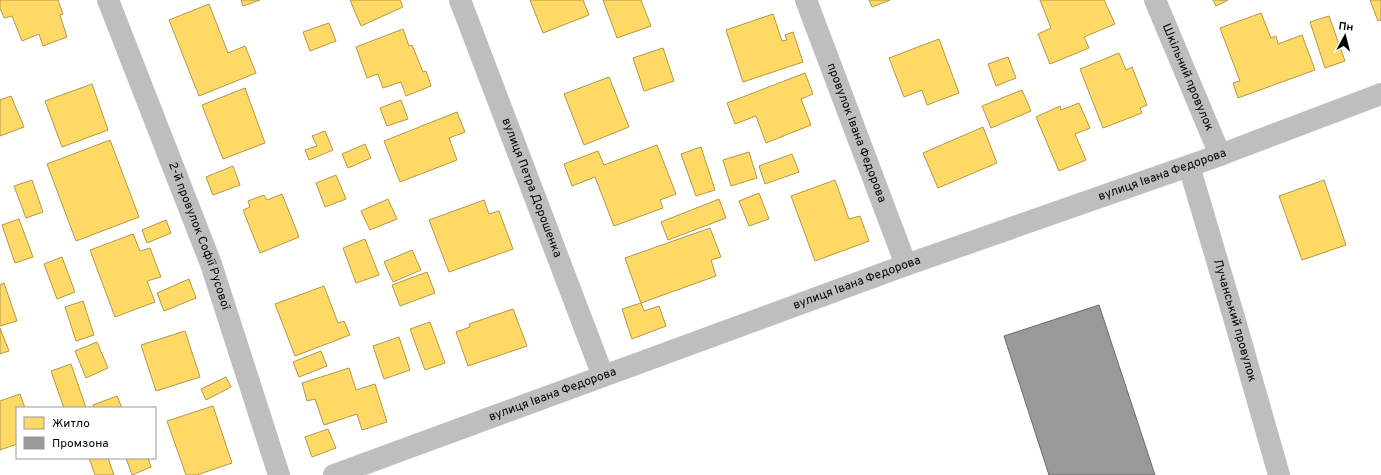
<svg xmlns="http://www.w3.org/2000/svg" width="1381" height="475" font-family="Overpass,sans-serif">
<style>
.homes{fill:#ffd966;stroke:#b29847}
.industry{fill:#999;stroke:#6b6b6b}
.lines{fill:none;stroke-linecap:round;stroke-linejoin:round}
.minor{stroke:#bebebe;stroke-width:22}
.labels{text-anchor:middle;dominant-baseline:central;stroke-width:4;stroke-linejoin:round;paint-order:stroke}
.street-label{font-size:12px;fill:#000;stroke:#fff}
</style>
<rect width="100%" height="100%" fill="#fff"/>
<g class="homes">
<path d="M0 0H58L63 14 60 15 67 37 43 46 39 34 22 41 12 16 4 18 1 10H0Z"/>
<path d="M241 0H260L243 6Z"/>
<path d="M350 0H400L403 7 361 26Z"/>
<path d="M530 0H583L589 15 543 33Z"/>
<path d="M603 0H641L651 26 617 38Z"/>
<path d="M869 0H890L872 7Z"/>
<path d="M1040 0H1104L1115 24 1084 37 1089 48 1050 64 1038 34 1051 28Z"/>
<path d="M1213 0H1228L1216 6Z"/>
<path d="M1370 0H1381V20L1378 21Z"/>
<path d="M209 4 228 53 245 46 256 73 199 96 169 20Z"/>
<path d="M1261 13 1271 38 1276 36 1278 44 1302 35 1315 70 1238 98 1233 83 1240 81 1220 28Z"/>
<path d="M773 14 782 41 787 40 785 35 793 32 803 62 743 82 726 30Z"/>
<path d="M1329 16 1345 61 1325 68 1310 22Z"/>
<path d="M329 23 336 41 310 51 303 32Z"/>
<path d="M403 29 409 46 412 45 423 72 426 71 431 86 406 96 401 82 383 88 378 74 367 78 356 47Z"/>
<path d="M939 39 959 93 927 105 922 90 904 97 889 58Z"/>
<path d="M663 48 674 81 644 91 633 58Z"/>
<path d="M1119 53 1126 70 1132 67 1147 105 1140 108 1142 113 1103 128 1080 69Z"/>
<path d="M1008 57 1016 78 996 86 988 64Z"/>
<path d="M805 73 813 94 801 99 811 125 766 143 756 116 735 124 727 103Z"/>
<path d="M609 77 629 127 584 145 564 94Z"/>
<path d="M92 84 108 130 62 147 45 101Z"/>
<path d="M245 88 265 143 223 159 202 105Z"/>
<path d="M1022 90 1031 111 991 128 982 106Z"/>
<path d="M11 96 24 127 0 136V100Z"/>
<path d="M401 100 408 119 387 126 380 108Z"/>
<path d="M1079 103 1090 128 1075 134 1086 160 1059 171 1036 117 1060 106 1061 110Z"/>
<path d="M457 112 465 132 449 138 457 160 400 182 384 141Z"/>
<path d="M983 127 997 163 938 188 923 153Z"/>
<path d="M325 131 333 150 309 160 305 150 317 146 312 136Z"/>
<path d="M110 140 139 217 76 241 47 164Z"/>
<path d="M365 144 371 158 348 168 342 154Z"/>
<path d="M657 145 676 194 660 200 663 208 614 226 595 177 572 186 564 164 598 151 604 165Z"/>
<path d="M701 147 715 190 696 196 681 154Z"/>
<path d="M749 152 757 178 731 186 723 160Z"/>
<path d="M792 154 799 172 765 184 759 166Z"/>
<path d="M233 166 240 185 213 195 206 177Z"/>
<path d="M336 175 346 199 325 207 316 183Z"/>
<path d="M32 180 43 212 26 218 14 186Z"/>
<path d="M835 180 849 219 860 216 869 241 815 261 791 196Z"/>
<path d="M1324 180 1346 245 1302 260 1279 196Z"/>
<path d="M759 193 769 219 749 226 739 201Z"/>
<path d="M282 194 299 237 260 253 243 210 250 207 248 201 264 195 267 200Z"/>
<path d="M388 199 397 219 370 230 361 211Z"/>
<path d="M719 199 726 218 668 240 661 222Z"/>
<path d="M484 200 489 214 499 211 513 249 449 272 429 220Z"/>
<path d="M19 219 33 257 15 263 2 225Z"/>
<path d="M166 220 171 233 147 243 142 230Z"/>
<path d="M710 228 721 257 711 260 716 276 641 303 625 258Z"/>
<path d="M133 234 140 251 150 248 161 277 147 281 155 302 115 317 90 250Z"/>
<path d="M365 239 379 275 356 283 343 248Z"/>
<path d="M412 250 421 270 393 282 384 262Z"/>
<path d="M62 257 75 292 57 299 44 264Z"/>
<path d="M427 272 435 293 400 306 392 285Z"/>
<path d="M189 279 196 298 164 311 157 293Z"/>
<path d="M4 283 17 321 0 326V285Z"/>
<path d="M324 286 338 323 344 321 350 335 295 356 275 304Z"/>
<path d="M83 301 94 335 76 341 65 307Z"/>
<path d="M641 303 644 311 659 306 666 326 632 339 622 309Z"/>
<path d="M513 309 527 346 468 366 456 332 470 327 469 324Z"/>
<path d="M430 322 445 363 425 370 410 329Z"/>
<path d="M0 328 9 351 0 354Z"/>
<path d="M185 331 200 377 156 391 141 345Z"/>
<path d="M399 337 410 370 384 379 373 346Z"/>
<path d="M97 342 108 368 86 378 75 351Z"/>
<path d="M321 351 327 366 299 377 293 362Z"/>
<path d="M71 364 86 408H64L51 371Z"/>
<path d="M349 368 356 390 375 384 387 422 362 430 357 414 324 425 315 399 307 401 302 383Z"/>
<path d="M226 377 231 387 206 400 201 389Z"/>
<path d="M20 394 25 408H17V444L0 450V401Z"/>
<path d="M117 396 122 408H94L93 405Z"/>
<path d="M213 406 232 463 197 475H186L167 421Z"/>
<path d="M328 429 336 448 312 457 305 437Z"/>
<path d="M89 458H108L114 475H95Z"/>
<path d="M126 458H148L151 467 132 475Z"/>
</g>
<path class="industry" d="M1099 305 1155 475H1049L1004 336Z"/>
<g class="lines">
<g class="minor">
<path id="s1" d="M108 0 211 264 279 475"/>
<path id="s2" d="M460 0 603 376"/>
<path id="s3" d="M806 0 906 265"/>
<path id="s4" d="M1155 0 1220 155"/>
<path id="s5" d="M1189 166 1235 321 1279 475"/>
<path id="s6" d="M334 475 906 265 1220 155 1381 94"/>
</g>
</g>
<g class="labels">
<g class="street-label">
<text stroke="none"><textPath href="#s4" startOffset="84">Шкільний провулок</textPath></text>
<text stroke="none"><textPath href="#s3" startOffset="142">провулок Івана Федорова</textPath></text>
<text stroke="none"><textPath href="#s6" startOffset="881">вулиця Івана Федорова</textPath></text>
<text stroke="none"><textPath href="#s2" startOffset="201">вулиця Петра Дорошенка</textPath></text>
<text stroke="none"><textPath href="#s1" startOffset="253">2-й провулок Софії Русової</textPath></text>
<text stroke="none"><textPath href="#s6" startOffset="557">вулиця Івана Федорова</textPath></text>
<text stroke="none"><textPath href="#s5" startOffset="161">Лучанський провулок</textPath></text>
<text stroke="none"><textPath href="#s6" startOffset="233">вулиця Івана Федорова</textPath></text>
</g>
</g>
<rect x="16" y="407" width="140" height="52" fill="#ffffff" stroke="#999999"/>
<rect x="24" y="417" width="20" height="12" fill="#ffd966" stroke="#999999"/>
<text x="52" y="427" font-size="12" fill="#000000">Житло</text>
<rect x="24" y="437" width="20" height="12" fill="#999999" stroke="#999999"/>
<text x="52" y="447" font-size="12" fill="#000000">Промзона</text>
<g transform="translate(1345 36) rotate(7)" stroke="#ffffff" stroke-width="3" paint-order="stroke">
<path d="M0-3L7 15L0 10L-7 15Z" fill="#000000"/>
<text y="-6" font-size="11" font-weight="bold" text-anchor="middle" fill="#000000">Пн</text>
</g>
</svg>
